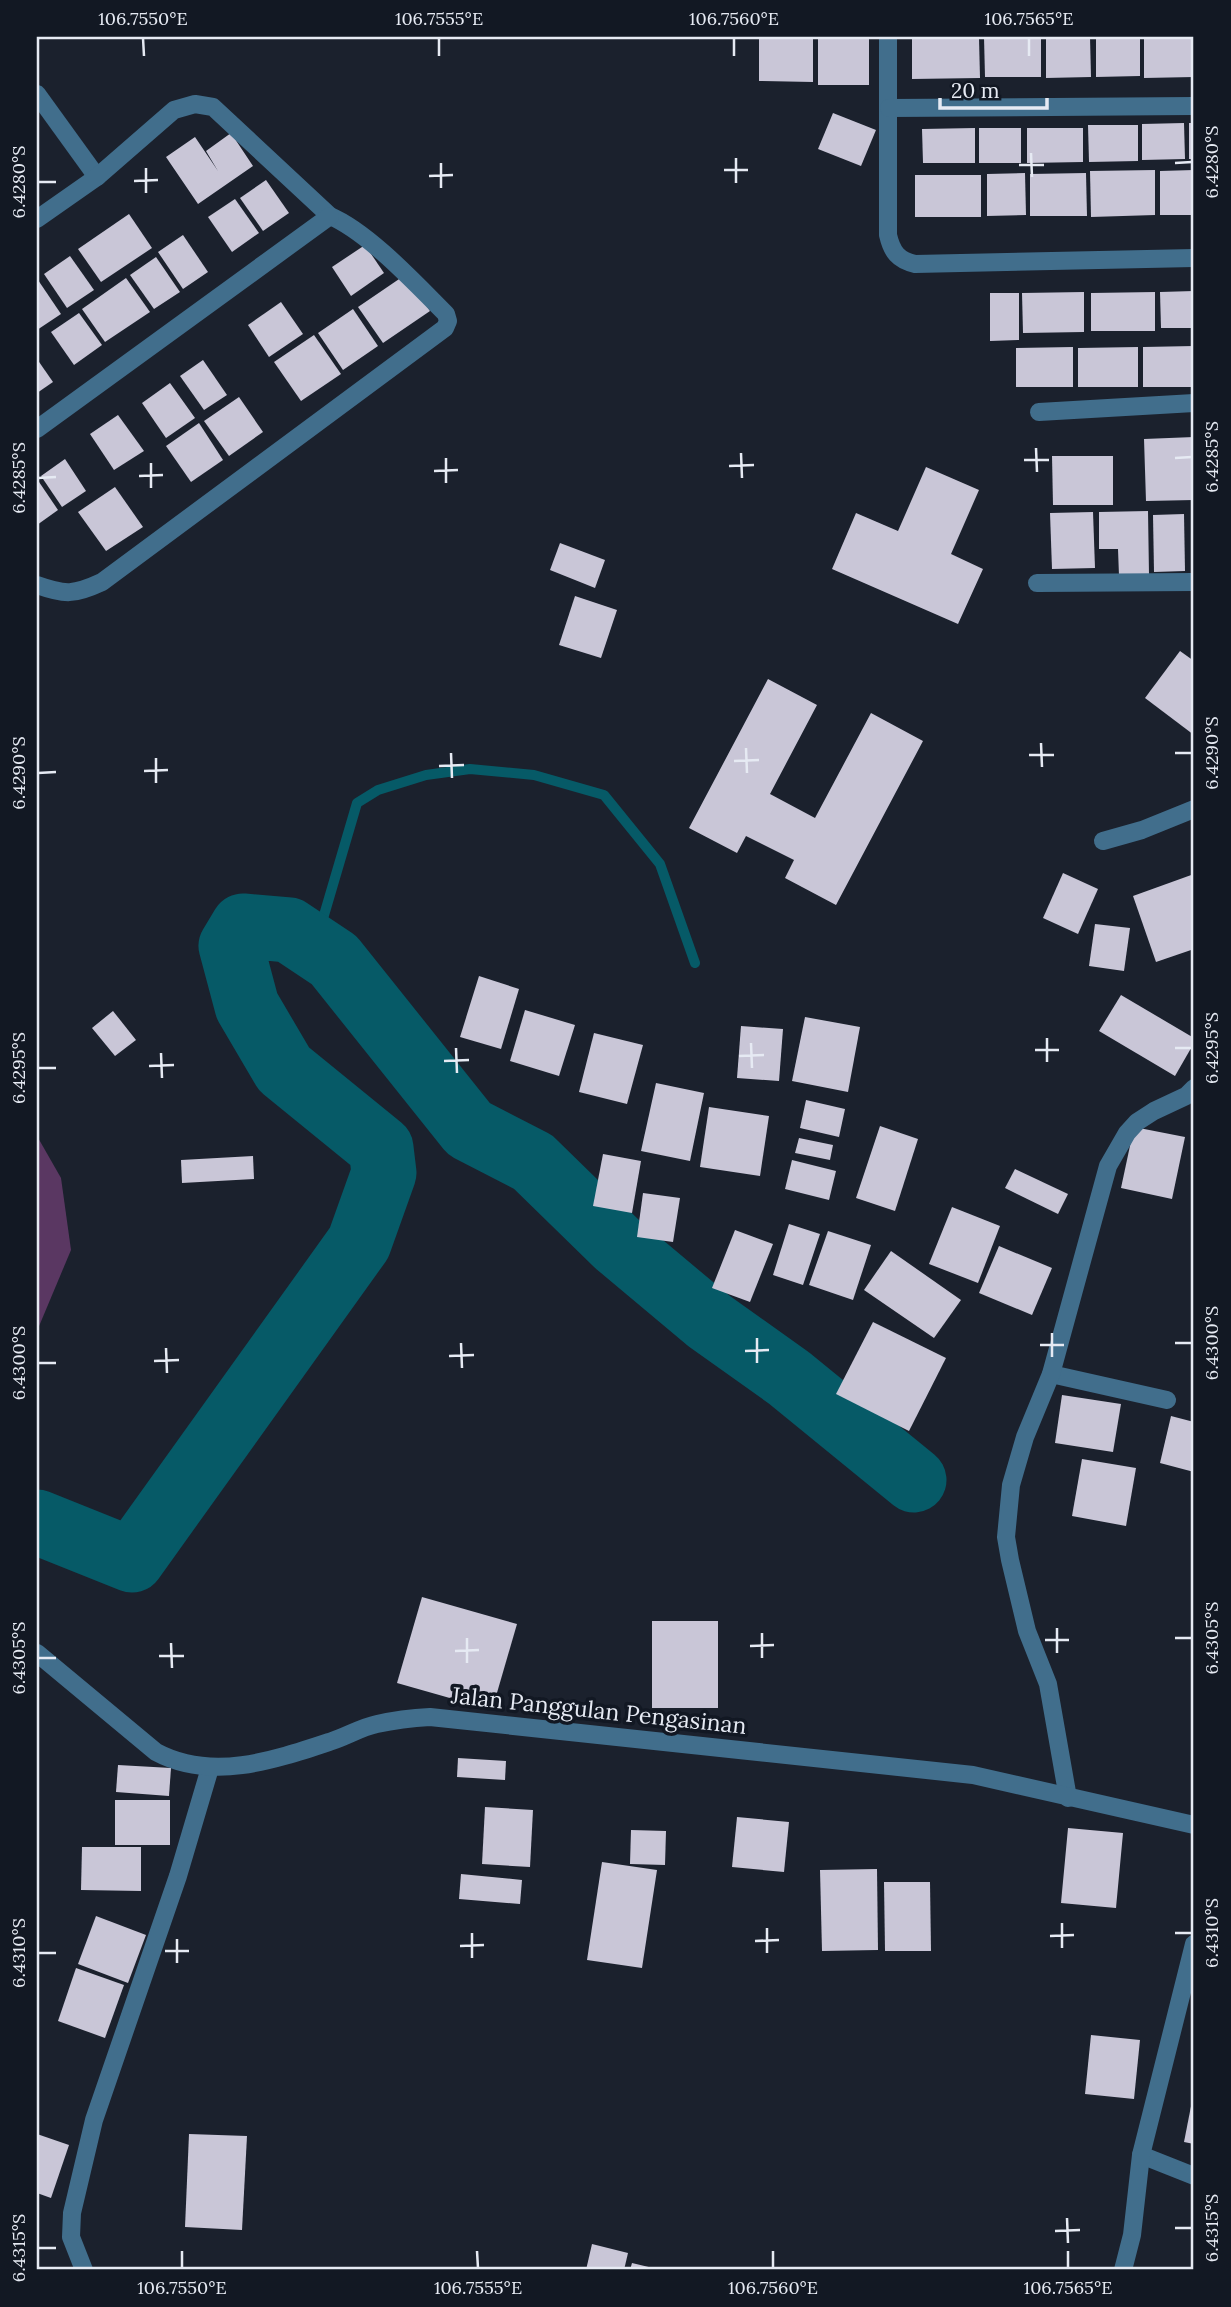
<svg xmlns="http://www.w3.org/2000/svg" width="1231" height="2307" font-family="Lora,serif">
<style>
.green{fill:#5a3762}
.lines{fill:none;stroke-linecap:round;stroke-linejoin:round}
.stream{stroke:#065a67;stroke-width:10}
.river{stroke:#065a67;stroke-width:65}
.building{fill:#c9c6d7}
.service{stroke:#416e8c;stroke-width:18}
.minor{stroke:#416e8c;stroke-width:18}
.tertiary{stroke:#416e8c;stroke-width:18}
.ticks{fill:none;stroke:#e6eaf3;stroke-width:2.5}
.labels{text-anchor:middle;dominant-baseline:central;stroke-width:7;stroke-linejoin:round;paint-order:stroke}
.street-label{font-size:23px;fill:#e6eaf3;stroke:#121823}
.neatline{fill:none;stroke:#e6eaf3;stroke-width:2.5}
.ticks-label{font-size:18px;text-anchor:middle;fill:#e6eaf3}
</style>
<rect width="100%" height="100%" fill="#1b212d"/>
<path class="green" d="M37 1136 61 1178 71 1250 37 1331Z"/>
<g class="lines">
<path class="stream" d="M289 930 322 922 357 803 378 790 426 775 470 769 534 775 604 795 660 864 695 963"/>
<path class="river" d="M37 1522 132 1560 359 1243 384 1173 381 1148 284 1069 247 1006 231 946 243 926 289 930 334 960 469 1129 533 1162 617 1244 709 1321 789 1378 914 1480"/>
</g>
<g class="building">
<path d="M759 37H813V82L759 81Z"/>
<rect x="818" y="37" width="51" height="48"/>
<path d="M984 37H1041V77H985Z"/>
<path d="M1046 37H1090L1091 77 1046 78Z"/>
<path d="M1096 37H1140V76L1096 77Z"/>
<path d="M1144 37H1194V77L1144 78Z"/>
<path d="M912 38H979L980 78 912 79Z"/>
<path d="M833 113 876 130 861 166 818 149Z"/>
<path d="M1184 123 1185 159 1142 160V124Z"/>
<rect x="1189" y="123" width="5" height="36"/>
<path d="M1088 125H1138V161L1089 162Z"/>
<path d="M975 128V163H923L922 129Z"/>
<rect x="979" y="128" width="42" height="35"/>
<path d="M1027 128H1083V162L1027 163Z"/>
<path d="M231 133 253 166 198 204 166 157 195 137 218 171 206 151Z"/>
<path d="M1155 170V215L1091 217 1090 171Z"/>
<path d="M1194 170V215H1160V171Z"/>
<path d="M1025 173 1026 215 987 216V174Z"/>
<path d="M1086 173 1087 216H1030V174Z"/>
<rect x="915" y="175" width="66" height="42"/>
<path d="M266 180 289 213 263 231 240 198Z"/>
<path d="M235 199 259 233 232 252 208 217Z"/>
<path d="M129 214 152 248 101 282 78 249Z"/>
<path d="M183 235 208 272 183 289 158 252Z"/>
<path d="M365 245 384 273 351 296 332 267Z"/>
<path d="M70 256 94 290 67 308 44 274Z"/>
<path d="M156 257 180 292 154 309 130 275Z"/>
<path d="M405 275 430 311 383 343 358 307Z"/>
<path d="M126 278 150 312 105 342 82 309Z"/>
<path d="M38 280 61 314 37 330V282Z"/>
<path d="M1194 291V328H1161L1160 292Z"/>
<path d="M1084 292V332L1023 333 1022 293Z"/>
<path d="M1155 292V331H1091V293Z"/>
<path d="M990 293H1019V340L990 341Z"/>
<path d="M281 302 303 334 269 357 248 325Z"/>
<path d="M353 309 378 346 343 370 318 333Z"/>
<path d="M79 313 102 345 74 365 51 332Z"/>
<path d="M314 335 341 374 301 401 274 362Z"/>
<path d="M1194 346V387H1143V347Z"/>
<path d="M1073 347V387H1016V348Z"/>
<path d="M1138 347V387H1078V348Z"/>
<path d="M37 359 53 382 37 393Z"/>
<path d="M203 360 227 395 204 410 180 376Z"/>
<path d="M170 383 195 418 166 438 142 403Z"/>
<path d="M239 397 263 432 229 456 204 421Z"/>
<path d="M118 415 144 451 114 470 90 434Z"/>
<path d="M199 423 223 460 191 482 166 446Z"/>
<path d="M1194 437V500L1146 501 1144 439Z"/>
<path d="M1052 456H1113V505H1053Z"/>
<path d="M65 459 86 491 62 507 41 476Z"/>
<path d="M926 467 979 490 951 554 983 569 958 624 832 569 856 513 898 531Z"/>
<path d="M37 479 58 510 37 525Z"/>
<path d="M115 487 143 527 106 551 78 512Z"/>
<path d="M1148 511 1149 575 1119 576 1118 549H1099V512Z"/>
<path d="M1093 512 1095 568 1052 569 1050 513Z"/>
<path d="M1184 514 1185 571 1154 572 1153 515Z"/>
<path d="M560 543 605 560 595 588 550 570Z"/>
<path d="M575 596 617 610 601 658 559 645Z"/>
<path d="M1180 651 1194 661V735L1145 698Z"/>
<path d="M768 679 817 705 770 794 815 818 871 713 923 741 836 905 785 878 794 860 746 836 737 853 689 828Z"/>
<path d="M1063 873 1098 889 1078 934 1043 918Z"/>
<path d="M1194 874V949L1156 962 1133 896Z"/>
<path d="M1095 924 1130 928 1124 971 1089 966Z"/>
<path d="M479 976 519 989 501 1049 460 1037Z"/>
<path d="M1121 995 1194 1038V1043L1175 1076 1099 1031Z"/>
<path d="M525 1010 575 1025 559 1076 510 1061Z"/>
<path d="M113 1011 136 1040 115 1056 92 1028Z"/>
<path d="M805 1017 860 1027 848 1092 792 1081Z"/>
<path d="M741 1026 783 1029 779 1081 737 1078Z"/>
<path d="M594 1033 643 1045 627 1104 579 1092Z"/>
<path d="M656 1083 704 1093 690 1161 641 1151Z"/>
<path d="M806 1100 845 1109 839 1137 800 1128Z"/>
<path d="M709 1107 769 1116 760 1176 700 1167Z"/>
<path d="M880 1126 918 1139 895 1211 856 1198Z"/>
<path d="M1134 1127 1185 1137 1172 1199 1121 1188Z"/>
<path d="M799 1138 833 1145 830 1160 795 1153Z"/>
<path d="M603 1154 641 1161 632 1213 593 1206Z"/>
<path d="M253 1156 254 1179 182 1183 181 1160Z"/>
<path d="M792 1160 836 1171 829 1200 785 1189Z"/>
<path d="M1015 1169 1068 1194 1058 1214 1005 1188Z"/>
<path d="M643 1193 680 1198 673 1242 637 1237Z"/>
<path d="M952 1207 1000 1226 978 1283 929 1264Z"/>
<path d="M789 1224 820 1234 803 1285 773 1275Z"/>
<path d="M735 1230 773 1244 750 1302 712 1288Z"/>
<path d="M828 1231 871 1245 853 1300 809 1285Z"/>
<path d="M999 1246 1052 1268 1032 1315 979 1293Z"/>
<path d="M891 1251 961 1300 934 1338 864 1290Z"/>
<path d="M873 1322 946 1358 909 1431 836 1394Z"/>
<path d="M1062 1395 1121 1404 1113 1452 1055 1443Z"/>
<path d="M1171 1416 1194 1422V1472L1160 1463Z"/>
<path d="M1082 1459 1136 1468 1126 1526 1072 1516Z"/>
<path d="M422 1597 517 1624 492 1710 397 1683Z"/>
<rect x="652" y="1621" width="66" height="87"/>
<path d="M458 1758 506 1761 505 1780 457 1777Z"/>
<path d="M118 1765 171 1768 169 1796 116 1792Z"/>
<rect x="115" y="1800" width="55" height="45"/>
<path d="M485 1807 533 1810 530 1867 482 1864Z"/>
<path d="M737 1817 789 1822 784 1872 732 1867Z"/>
<path d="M1068 1828 1123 1833 1116 1908 1061 1903Z"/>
<path d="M631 1830 666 1831 665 1865 630 1864Z"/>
<path d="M82 1847H141V1891L81 1890Z"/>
<path d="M602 1862 657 1870 642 1968 587 1960Z"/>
<path d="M877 1869 878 1950 822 1951 820 1870Z"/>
<path d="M461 1874 522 1880 520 1904 459 1899Z"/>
<path d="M884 1882H930L931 1951H885Z"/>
<path d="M96 1916 146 1935 128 1983 78 1964Z"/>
<path d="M76 1968 124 1985 105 2038 58 2021Z"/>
<path d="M1091 2035 1140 2040 1134 2099 1085 2094Z"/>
<path d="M1193 2096H1194V2144L1184 2142Z"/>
<path d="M37 2134 69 2145 51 2198 37 2193Z"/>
<path d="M189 2134 247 2136 242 2230 185 2227Z"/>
<path d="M592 2244 628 2253 624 2270H586Z"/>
<path d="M632 2263 657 2269V2270H630Z"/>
</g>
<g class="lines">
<path class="service" d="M1103 841 1142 830 1194 809"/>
<g class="minor">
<path d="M888 37V235C892 252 898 260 915 264L1194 258"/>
<path d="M37 94 97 177"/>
<path d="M889 108 1194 106"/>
<path d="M37 219 97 177 174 110 195 104 213 107 330 216C368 232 416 284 446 314L448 321 445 328 102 582C74 595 65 595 37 585"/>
<path d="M1039 412 1194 403"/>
<path d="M37 429 330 216"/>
<path d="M1037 583 1194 582"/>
<path d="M1051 1374 1167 1400"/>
<path d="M1068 1798 1048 1684 1027 1631 1010 1560 1006 1537 1011 1485 1025 1437 1051 1374 1108 1166 1127 1133 1137 1122 1154 1111 1186 1096 1194 1088"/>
<path d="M1141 2155 1194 2176"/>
<path d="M84 2270 71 2237 72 2213 94 2120 178 1876 210 1768"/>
<path d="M1123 2270 1132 2235 1141 2155 1194 1944"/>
</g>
<path class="tertiary" d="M37 1653 156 1752C212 1782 275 1760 332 1741 347 1736 362 1727 377 1724 395 1720 412 1718 430 1717L973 1775 1194 1825"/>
</g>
<path class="ticks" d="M143 38 144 56M439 38V56M734 38V56M1029 38V56M1031 153 1032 177M736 158V183M441 163V188M1175 163 1192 162M1019 165H1044M146 168V193M724 170H748M429 176 453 175M134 181 158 180M38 182H56M1036 448 1037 472M741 453 742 478M446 458V483M1175 458 1192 457M1024 460H1049M151 463V488M729 466 754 465M434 471 458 470M139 476 163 475M38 478 56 477M1041 743 1042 767M746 748 747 773M451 753 452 778M1175 753H1192M1029 755H1054M156 758V783M734 761 759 760M439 766 464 765M144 771 168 770M38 773 56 772M1047 1038V1062M751 1043 752 1068M456 1048 457 1073M1175 1048H1192M1035 1050H1059M161 1053 162 1078M739 1056 764 1055M444 1061 469 1060M149 1066 174 1065M38 1068H56M1052 1333V1357M757 1338V1363M461 1343 462 1368M1175 1343H1192M1040 1345H1064M166 1348 167 1373M745 1351 769 1350M449 1356 474 1355M154 1361 179 1360M38 1363H56M1057 1628V1653M762 1633V1658M467 1638V1663M1175 1638H1192M1045 1640H1069M171 1643 172 1668M750 1646 774 1645M455 1651 479 1650M159 1656H184M38 1658H56M1062 1923V1948M767 1928V1953M472 1933V1958M1175 1933H1192M1050 1936 1074 1935M177 1939V1963M755 1941 779 1940M460 1946 484 1945M165 1951H189M38 1953H56M1067 2218 1068 2243M1175 2228H1192M1055 2231 1080 2230M38 2248H56M182 2251V2268M477 2251 478 2268M773 2251V2268M1068 2251V2268"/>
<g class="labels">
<g class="street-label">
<text transform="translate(599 1710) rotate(6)">Jalan Panggulan Pengasinan</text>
</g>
</g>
<rect width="1231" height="2307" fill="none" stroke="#121823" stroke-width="77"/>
<path d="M940 98v10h107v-10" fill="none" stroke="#e6eaf3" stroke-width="3.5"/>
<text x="951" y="98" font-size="21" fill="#e6eaf3" stroke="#121823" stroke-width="5" paint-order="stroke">20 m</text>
<rect x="38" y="38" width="1154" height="2230" class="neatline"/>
<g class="ticks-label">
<text x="143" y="25">106.7550°E</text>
<text x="439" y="25">106.7555°E</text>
<text x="734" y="25">106.7560°E</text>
<text x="1029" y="25">106.7565°E</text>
<text transform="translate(1212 162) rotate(-90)" y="6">6.4280°S</text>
<text transform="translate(19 182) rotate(-90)" y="6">6.4280°S</text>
<text transform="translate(1212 457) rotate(-90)" y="6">6.4285°S</text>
<text transform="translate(19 478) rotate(-90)" y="6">6.4285°S</text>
<text transform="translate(1212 753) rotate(-90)" y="6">6.4290°S</text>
<text transform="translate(19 773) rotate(-90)" y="6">6.4290°S</text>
<text transform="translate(1212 1048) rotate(-90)" y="6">6.4295°S</text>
<text transform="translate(19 1068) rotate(-90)" y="6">6.4295°S</text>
<text transform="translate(1212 1343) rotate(-90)" y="6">6.4300°S</text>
<text transform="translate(19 1363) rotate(-90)" y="6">6.4300°S</text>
<text transform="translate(1212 1638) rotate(-90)" y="6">6.4305°S</text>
<text transform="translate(19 1658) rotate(-90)" y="6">6.4305°S</text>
<text transform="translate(1212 1933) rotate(-90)" y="6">6.4310°S</text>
<text transform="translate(19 1953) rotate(-90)" y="6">6.4310°S</text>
<text transform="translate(1212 2228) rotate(-90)" y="6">6.4315°S</text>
<text transform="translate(19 2248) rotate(-90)" y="6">6.4315°S</text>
<text x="182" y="2294">106.7550°E</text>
<text x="478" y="2294">106.7555°E</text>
<text x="773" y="2294">106.7560°E</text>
<text x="1068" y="2294">106.7565°E</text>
</g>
</svg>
